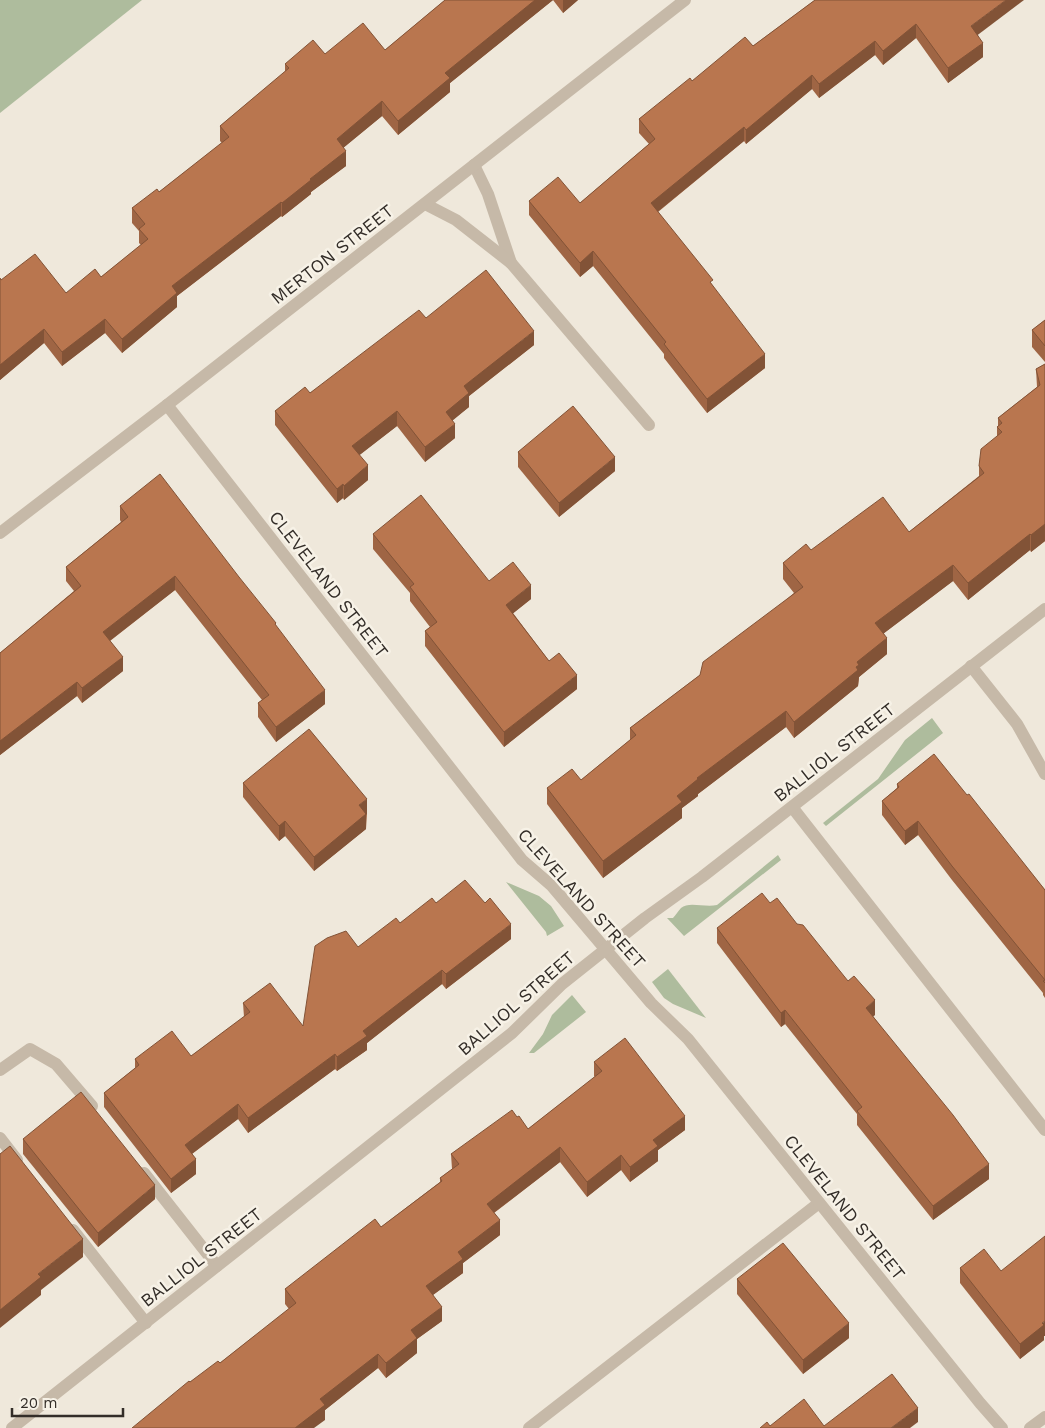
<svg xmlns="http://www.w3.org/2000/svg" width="1045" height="1428" font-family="'Work Sans',sans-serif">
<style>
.green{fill:#aebc9d}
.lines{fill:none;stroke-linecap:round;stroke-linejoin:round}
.service{stroke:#c6b9a8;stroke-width:12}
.minor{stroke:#c6b9a8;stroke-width:12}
.tertiary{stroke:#c6b9a8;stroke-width:12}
.wall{fill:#9f6544}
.shaded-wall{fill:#825337}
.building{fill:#b9764f;stroke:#825337}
.labels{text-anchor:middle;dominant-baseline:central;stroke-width:5;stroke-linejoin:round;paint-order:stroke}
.street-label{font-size:18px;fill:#332d28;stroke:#f7f2e7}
</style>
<rect width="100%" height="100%" fill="#efe8db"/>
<g class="green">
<path d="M0 0H142L0 113Z"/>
<path d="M932 718 943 733 826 826 823 823 878 779 905 740Z"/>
<path d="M778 855 781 860 684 936 667 918H673C676 915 678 911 681 908 689 901 705 908 717 905Z"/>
<path d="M506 882 539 896 551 906 564 926 547 936 546 932Z"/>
<path d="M668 969 706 1018 673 1004 664 998 652 982Z"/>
<path d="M572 995 586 1012 534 1053H529L543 1034 552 1015Z"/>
</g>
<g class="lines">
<g class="service">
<path d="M474 165 488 194 511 263"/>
<path d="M425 204 456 220 511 263 649 425"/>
<path d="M792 807 1045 1130"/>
<path d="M0 1070 30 1049 56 1064 92 1106"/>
<path d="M0 1138 17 1160"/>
<path d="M144 1173 217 1266"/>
<path d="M73 1230 146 1323"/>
<path d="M529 1428 819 1203"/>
</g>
<g class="minor">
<path d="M167 405 522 860 552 886 651 1003 688 1039 980 1403 1002 1428"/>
<path d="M0 533 167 405 685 0"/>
<path d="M971 666 1017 724 1045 774"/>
<path d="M12 1428 512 1033 562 984 645 918 702 877 1045 609"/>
</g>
<path class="tertiary" d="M1030 1428 1045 1417"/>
</g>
<g class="wall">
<path d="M445 0H578L563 13 553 0 450 83V92L398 135 382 116 343 148 346 166 311 192V194L282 217 281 216 177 296V307L122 353 105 333 62 366 44 343 0 380V278L1 280 66 293 101 277 141 245 139 243V231L132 223V208L159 192 222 143 220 141V126L285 72V64L325 54 385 50Z"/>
<path d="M815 0 978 35 983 57 948 83 916 38 883 65 875 55 819 98 812 89 746 144 744 141 658 212 713 286 765 368 707 413 664 358V354L593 266 580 277 529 215V201L580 203 649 144 639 133V119L692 81 753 46Z"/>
<path d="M426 318 534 345 469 396V407L452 420 455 438 425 462 397 426 359 455 368 480 344 500 343 498 337 503 275 425V411L310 393Z"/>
<path d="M1045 320V362L1032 347V330Z"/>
<path d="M1045 364V541L1031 552 1030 550 968 600 953 581 884 633 887 654 859 677 858 686 794 738 786 727 698 794V796L682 808V818L603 878 547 804V788L581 780 630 740V728L700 675 794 593 783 579V563L811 550 909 532 979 476V466L997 436V427L998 426V418L1037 387 1036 369Z"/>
<path d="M518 452 615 471 559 517 518 467Z"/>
<path d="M120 506 276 626 325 704 276 742 258 717V703L262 700 175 590 110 641 123 671 82 703 77 696 0 755V653L74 591 66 581V567L121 522 120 520Z"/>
<path d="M373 534 531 599 513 613 549 661 577 689 504 747 425 646V631L430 627 410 601V593L373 549Z"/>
<path d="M243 783 367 814 366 829 314 871 285 836 279 841 243 797Z"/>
<path d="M897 784 967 795 1045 890V998L1043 995V993L952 880 918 835 905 845 882 815V801L897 788Z"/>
<path d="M436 903 511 939 446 989 442 984 367 1043V1050L337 1071 335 1069 248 1133 238 1119 192 1154 196 1174 171 1193 104 1107V1093L135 1068V1059L191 1056 244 1017 243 1003 303 1026 358 947Z"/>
<path d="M770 903 797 924 875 1015 873 1016 989 1179 933 1220 857 1125V1114L785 1024 781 1027 717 943V928Z"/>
<path d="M594 1062 685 1130 658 1150V1161L630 1182 621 1170 587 1197 560 1162 494 1213 500 1235 463 1263V1273L433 1295 442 1321 417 1339V1353L386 1378 378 1368 325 1410V1420L190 1382 220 1363 289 1309 285 1304V1289L381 1227 440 1182V1178L452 1169 451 1154 517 1117 528 1129 595 1077 594 1076Z"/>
<path d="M23 1139 155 1199 98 1247 23 1154Z"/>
<path d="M960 1268 1044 1336V1340L1020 1359 960 1283Z"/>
<path d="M737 1279 849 1338 803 1374 737 1294Z"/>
</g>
<g class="shaded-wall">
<path d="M535 0H553L450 83V92L398 135V121L445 73Z"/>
<path d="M563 0H578L563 13Z"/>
<path d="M1006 0H1024L971 40V26Z"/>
<path d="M916 24V38L883 65V51Z"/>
<path d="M875 41V55L819 98V84Z"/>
<path d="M983 43V57L948 83V68Z"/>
<path d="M812 75V89L746 144V130Z"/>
<path d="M382 101V116L337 153V139Z"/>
<path d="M744 127V141L651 217V203Z"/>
<path d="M346 151V166L311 192V194L282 217V203L310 179Z"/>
<path d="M281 202V216L177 296V307L122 353V339L172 286Z"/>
<path d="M593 251V266L580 277V263Z"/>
<path d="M105 319V333L62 366V352Z"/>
<path d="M44 329V343L0 380V365Z"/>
<path d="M534 331V345L469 396V407L446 426V412L464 386Z"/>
<path d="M765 354V368L707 413V399Z"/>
<path d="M397 411V426L352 461V446Z"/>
<path d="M455 424V438L425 462V447Z"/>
<path d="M615 457V471L559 517V503Z"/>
<path d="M368 465V480L344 500V486Z"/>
<path d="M343 484V498L337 503V489Z"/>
<path d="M1045 524V541L1031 552V535Z"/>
<path d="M1030 534V550L968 600V583Z"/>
<path d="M953 565V581L875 640V623Z"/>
<path d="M175 576V590L103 646V632Z"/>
<path d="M531 585V599L506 619V605Z"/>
<path d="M887 638V654L859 677 858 686 794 738V722L857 662Z"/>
<path d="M123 657V671L82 703V688Z"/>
<path d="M577 675V689L504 747V732Z"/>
<path d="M77 682V696L0 755V741Z"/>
<path d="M325 690V704L276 742V727Z"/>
<path d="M786 711V727L698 794V796L682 808V818L603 878V861L697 778Z"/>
<path d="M367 799V814L359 820V805Z"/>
<path d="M366 814V829L314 871V857Z"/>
<path d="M285 821V836L279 841V826Z"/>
<path d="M918 821V835L905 845V831Z"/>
<path d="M511 924V939L446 989V974Z"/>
<path d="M442 970V984L367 1043V1050L337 1071V1057L363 1031Z"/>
<path d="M875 1000V1015L866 1022V1008Z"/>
<path d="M785 1010V1024L781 1027V1013Z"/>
<path d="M335 1054V1069L248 1133V1118Z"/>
<path d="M238 1104V1119L185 1159V1145Z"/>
<path d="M685 1116V1130L658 1150V1161L630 1182V1167L653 1140Z"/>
<path d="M560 1147V1162L487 1218V1204Z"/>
<path d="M621 1155V1170L587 1197V1182Z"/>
<path d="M196 1159V1174L171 1193V1179Z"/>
<path d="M989 1164V1179L933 1220V1206Z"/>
<path d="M155 1185V1199L98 1247V1233Z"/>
<path d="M500 1220V1235L463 1263V1273L426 1300V1286L458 1252Z"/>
<path d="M83 1239V1257L41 1290V1295L0 1328V1310L38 1274Z"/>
<path d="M442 1307V1321L417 1339V1353L386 1378V1363L411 1330Z"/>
<path d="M1045 1321V1336H1044V1340L1020 1359V1344Z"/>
<path d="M849 1323V1338L803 1374V1360Z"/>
<path d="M378 1354V1368L325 1410V1420L314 1428H295L320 1399Z"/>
<path d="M918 1408V1422L910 1428H891Z"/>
</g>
<g class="building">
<path d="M445 0H535L445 73 450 78 398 121 382 101 337 139 346 151 310 179 311 180 282 203 281 202 172 286 177 293 122 339 105 319 62 352 44 329 0 365V278L1 280 35 254 66 293 95 269 101 277 148 239 139 229 145 224 132 208 157 189 159 192 229 137 220 126 289 68 285 64 313 40 325 54 363 23 385 50Z"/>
<path d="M815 0H1006L971 26 983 43 948 68 916 24 883 51 875 41 819 84 812 75 746 130 744 127 651 203 713 280 710 282 765 354 707 399 664 344 666 342 593 251 580 263 529 201 558 177 580 203 655 139 639 119 690 78 692 81 745 37 753 46Z"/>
<path d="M486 270 534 331 464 386 469 393 446 412 455 424 425 447 397 411 352 446 368 465 344 486 343 484 337 489 275 411 305 387 310 393 419 310 426 318Z"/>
<path d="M1045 320V346L1032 330Z"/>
<path d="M1045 364V524L1031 535 1030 534 968 583 953 565 875 623 887 638 857 662 859 665 856 667 858 670 794 722 786 711 697 778 698 779 677 796 682 802 603 861 547 788 572 769 581 780 636 735 630 728 700 675 703 662 803 587 783 563 806 544 811 550 883 497 909 532 984 473 979 466 981 449 1002 432 997 427 1002 423 998 418 1040 385 1036 369Z"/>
<path d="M573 406 615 457 559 503 518 452Z"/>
<path d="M160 474 239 577 276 623 275 624 325 690 276 727 258 703 269 695 175 576 103 632 123 657 82 688 77 682 0 741V653L81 586 66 567 128 517 120 506Z"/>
<path d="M421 495 489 581 513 562 531 585 506 605 549 661 559 653 577 675 504 732 425 631 437 622 410 587 414 584 373 534Z"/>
<path d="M309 729 367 799 359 805 366 814 314 857 285 821 279 826 243 783Z"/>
<path d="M934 754 967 795 969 794 1045 890V983L1043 981 1045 980 952 866 918 821 905 831 882 801 899 787 897 784Z"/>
<path d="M465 880 485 903 490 898 511 924 446 974 442 970 363 1031 367 1036 337 1057 335 1054 248 1118 238 1104 185 1145 196 1159 171 1179 104 1093 139 1065 135 1059 172 1031 191 1056 250 1012 243 1003 270 983 303 1026 315 946 327 938 346 931 358 947 396 918 400 923 432 898 436 903Z"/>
<path d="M762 893 770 903 777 898 797 924 803 925 848 981 854 976 875 1000 866 1008 953 1115 989 1164 933 1206 857 1111 862 1107 785 1010 781 1013 717 928Z"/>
<path d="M625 1038 685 1116 653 1140 658 1146 630 1167 621 1155 587 1182 560 1147 487 1204 500 1220 458 1252 463 1259 426 1286 442 1307 411 1330 417 1338 386 1363 378 1354 320 1399 325 1405 295 1428H132L189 1381 190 1382 218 1361 220 1363 296 1303 285 1289 375 1219 381 1227 442 1181 440 1178 459 1164 451 1154 512 1110 517 1117 519 1116 528 1129 602 1071 594 1062Z"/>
<path d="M81 1092 155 1185 98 1233 23 1139Z"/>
<path d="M10 1146 83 1239 38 1274 41 1277 0 1310V1154Z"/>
<path d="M1045 1236V1321L1042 1323 1044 1325 1020 1344 960 1268 984 1249 1001 1271Z"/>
<path d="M783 1243 849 1323 803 1360 737 1279Z"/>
<path d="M892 1374 918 1408 891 1428H760L767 1422 770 1426 804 1399 824 1426Z"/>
</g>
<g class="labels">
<g class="street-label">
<text transform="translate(332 254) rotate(-38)">MERTON STREET</text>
<text transform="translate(329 584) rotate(52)">CLEVELAND STREET</text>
<text transform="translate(834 752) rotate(-38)">BALLIOL STREET</text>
<text transform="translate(582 898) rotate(48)">CLEVELAND STREET</text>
<text transform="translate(516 1003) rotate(-41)">BALLIOL STREET</text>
<text transform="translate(845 1207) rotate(51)">CLEVELAND STREET</text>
<text transform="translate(201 1257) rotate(-38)">BALLIOL STREET</text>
</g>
</g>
<path d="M12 1408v8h111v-8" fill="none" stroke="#332d28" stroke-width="2.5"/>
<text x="20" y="1408" font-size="15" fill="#332d28" stroke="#f7f2e7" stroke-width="4" paint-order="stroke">20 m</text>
</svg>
